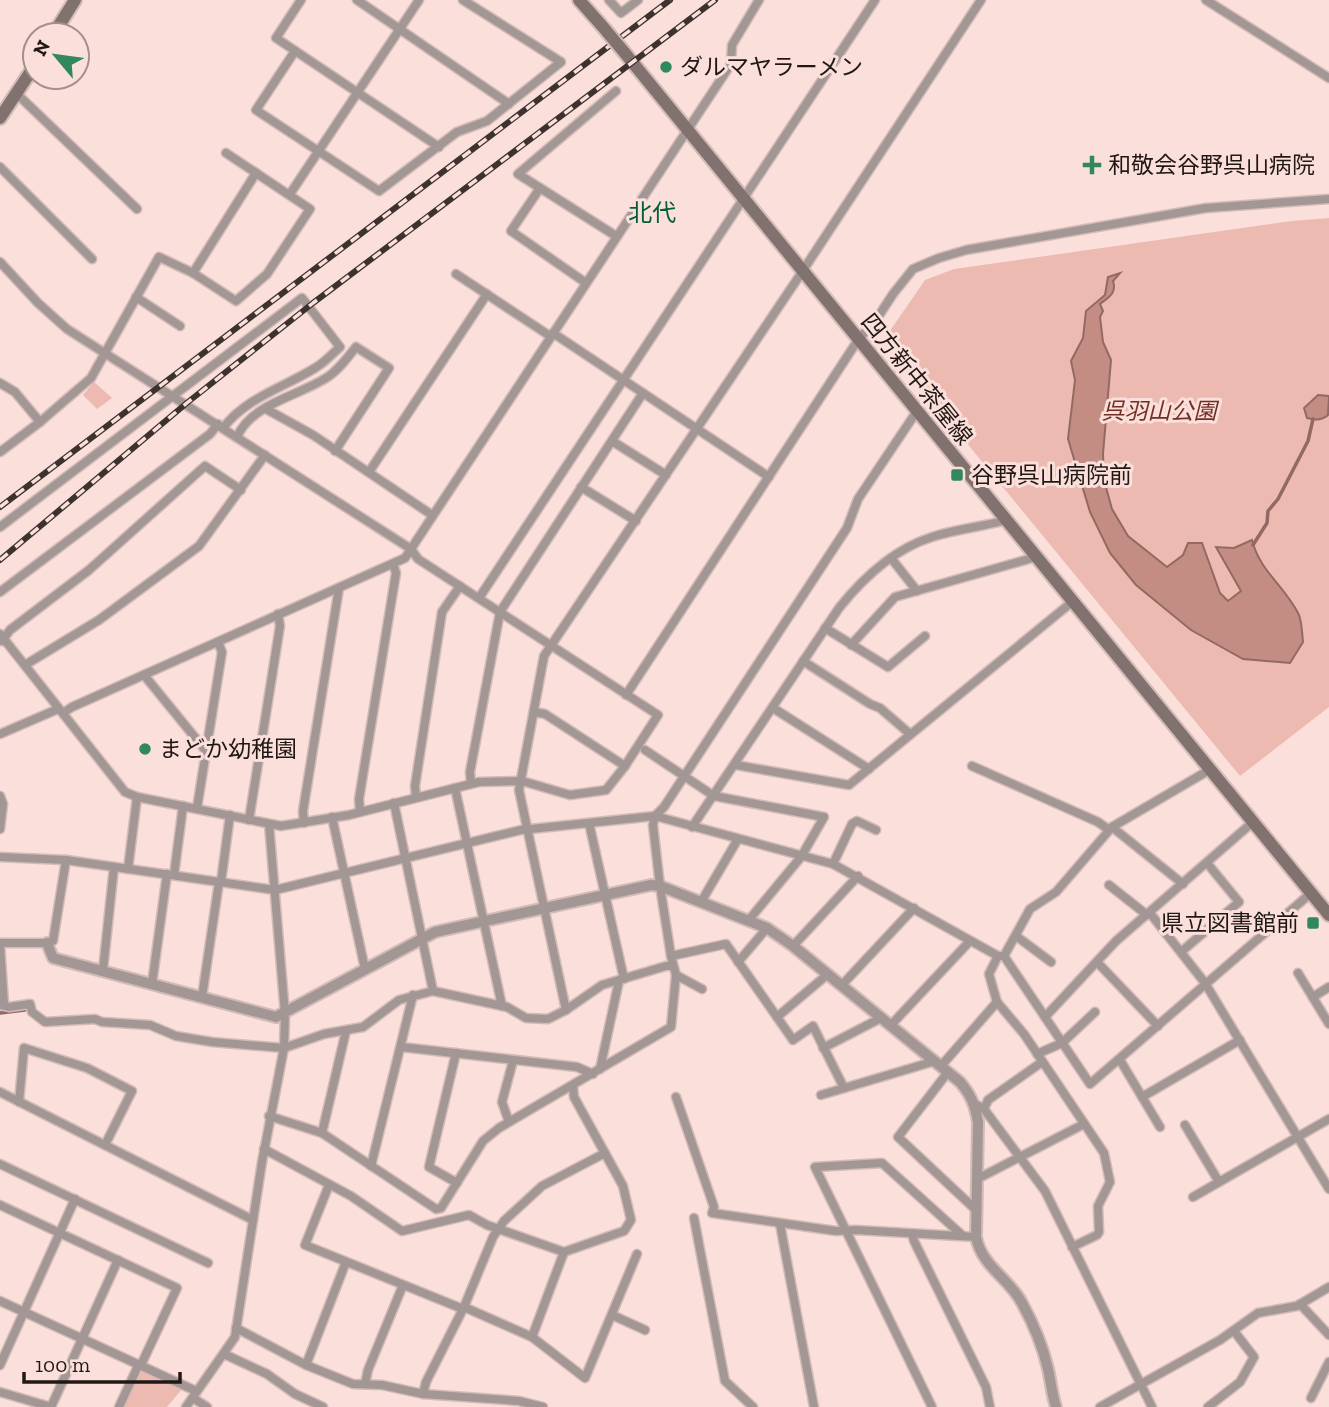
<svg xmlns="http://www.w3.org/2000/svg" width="1329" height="1407" font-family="'Zilla Slab','Noto Sans JP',serif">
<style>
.green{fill:#ecbab0}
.water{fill:#c38d84;stroke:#926a63;stroke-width:2}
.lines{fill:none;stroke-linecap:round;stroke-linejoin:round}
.stream{stroke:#926a63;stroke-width:3.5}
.minor-casing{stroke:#d3bbb7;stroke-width:11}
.tertiary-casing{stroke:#d3bbb7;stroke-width:14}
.secondary-casing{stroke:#d3bbb7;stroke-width:16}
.minor{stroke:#a39795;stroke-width:8}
.tertiary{stroke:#a39795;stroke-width:10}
.secondary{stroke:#82726f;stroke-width:12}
.rail-casing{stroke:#3d322f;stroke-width:6}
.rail{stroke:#fadfda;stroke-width:3.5;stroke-dasharray:10;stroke-linecap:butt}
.secondary-bridge-casing{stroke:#d3bbb7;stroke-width:16;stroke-linecap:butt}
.secondary-bridge{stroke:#82726f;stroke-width:12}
.poi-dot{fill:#31885c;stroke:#fadfda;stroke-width:2.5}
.labels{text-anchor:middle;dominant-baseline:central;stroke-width:6;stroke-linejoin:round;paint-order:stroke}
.poi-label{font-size:23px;fill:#211816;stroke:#fadfda;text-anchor:start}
.street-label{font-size:23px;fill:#211816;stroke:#fadfda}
.park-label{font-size:23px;font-style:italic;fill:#722f25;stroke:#fadfda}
.neighbourhood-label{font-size:24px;fill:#025f39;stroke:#fadfda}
</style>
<rect width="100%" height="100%" fill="#fadfda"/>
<g class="green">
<path d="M1329 218V707L1240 776 883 341 925 280 954 269 1292 221Z"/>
<path d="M94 382 112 398 97 409 83 395Z"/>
<path d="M144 1371 182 1389 167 1407H123L139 1373Z"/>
</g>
<g class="water">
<path d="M1120 273 1113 281C1117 293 1109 297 1100 304L1103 311 1100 317 1103 342 1111 360 1103 454 1104 480 1112 509 1128 536 1167 567 1183 555 1188 543H1202L1220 593 1228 601 1241 591 1216 547 1234 548 1252 540C1260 572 1285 586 1299 615 1302 623 1302 633 1303 642L1290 663 1243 659 1191 630 1136 585 1110 553 1090 512 1068 439 1075 380 1071 361 1083 338 1086 311 1105 295 1108 277Z"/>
<path d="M1318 395 1329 396 1328 415C1321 421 1315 420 1307 418L1304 408Z"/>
</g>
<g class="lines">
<g class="stream">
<path d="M1253 545 1267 523 1268 511 1278 499 1308 441 1313 419"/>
<path d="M0 1013 25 1010"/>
</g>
<g class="minor-casing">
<g id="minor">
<path d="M301 0 276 38 439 147"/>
<path d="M357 0 509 104"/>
<path d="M609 0 621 13 638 0"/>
<path d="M1206 0 1329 78"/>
<path d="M295 51 256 110 379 191 457 132 487 121 561 62 463 0"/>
<path d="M616 91 518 174 616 236"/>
<path d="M17 94 137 209"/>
<path d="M0 167 92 259"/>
<path d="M540 188 511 231 586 283"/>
<path d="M290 194 419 0"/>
<path d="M0 262 38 303 67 329 411 549 418 559 658 715 625 766 606 790 570 795 522 781 479 782 349 815 281 826 137 797 125 792 0 634"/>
<path d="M193 273 236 301 267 274 310 209 226 153"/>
<path d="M456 274 550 336"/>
<path d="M136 297 180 326"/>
<path d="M0 383 15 392 40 422"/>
<path d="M643 393 769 477"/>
<path d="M266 409 313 435 432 515"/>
<path d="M237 437C251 404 298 396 326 378 338 371 347 358 356 347L389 368 335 451"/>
<path d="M612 441 666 475"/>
<path d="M0 452 40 422 91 378 159 257 193 273 256 173"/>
<path d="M369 472 487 294"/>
<path d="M581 487 636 521"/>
<path d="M0 527 302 298 340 347C332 354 324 363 315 368 283 388 247 397 223 428"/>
<path d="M891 558 917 591"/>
<path d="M0 592 210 434 218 424"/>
<path d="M479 598 875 0"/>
<path d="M825 628 888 667 925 636"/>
<path d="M2 641 10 630 89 570 205 466 241 490"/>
<path d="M851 645 895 597 1036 557"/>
<path d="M803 661 870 704 880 708 910 734"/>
<path d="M25 665 99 620 199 546 265 455"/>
<path d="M144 675 206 751"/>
<path d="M626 695 858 340 876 320 893 294 913 269 939 258 966 250 1206 208 1329 199"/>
<path d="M773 708 869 769"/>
<path d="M534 712 545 714 625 766"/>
<path d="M63 713 72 707 405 558 731 64 732 45 759 0"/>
<path d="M0 734 58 709"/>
<path d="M645 750 714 796 824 817 801 857 748 921"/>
<path d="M736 765 849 785 1072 602"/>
<path d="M972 766 1098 822 1109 830"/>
<path d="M471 783 470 772 500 612 643 393 553 333"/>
<path d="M455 788 502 1006"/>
<path d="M0 796 3 804 0 829"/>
<path d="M416 797 415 786 442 612 460 586"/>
<path d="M394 803 433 991"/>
<path d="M197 808 222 652 218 642"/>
<path d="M360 812 359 799 396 573 393 564"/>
<path d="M332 817 365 969"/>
<path d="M249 820 280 626 278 614"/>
<path d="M304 823 303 811 339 588"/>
<path d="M589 823 624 979"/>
<path d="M692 827 839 608C863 578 894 549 932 537 956 529 982 527 1006 520"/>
<path d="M1112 827 1183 884"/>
<path d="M0 857 66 860 275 890 521 830 655 816 833 864 998 956H1004L1090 1084 1311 893"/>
<path d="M833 864 852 824 857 821 876 830"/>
<path d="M128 869 137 797"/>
<path d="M174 875 183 806"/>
<path d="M221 882 230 815"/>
<path d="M1109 885 1147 915"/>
<path d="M701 902 738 839"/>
<path d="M1150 913 1205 983 1329 1189"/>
<path d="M1016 936 1051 962"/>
<path d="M0 943H47L53 941 66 860"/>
<path d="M0 944 4 1004"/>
<path d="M793 946 858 876"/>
<path d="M1181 952 1239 902 1207 863"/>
<path d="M671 956 726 944 793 1040 813 1026 844 1088"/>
<path d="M998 956 989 974 997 1002 1024 1034 1104 1153 1110 1182 1098 1206 1099 1232 1097 1235 1072 1247"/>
<path d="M1004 956 1030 909 1056 892 1112 827 1211 769"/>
<path d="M738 962 767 928"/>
<path d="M1097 962 1158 1026"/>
<path d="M103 970 114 867"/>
<path d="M1298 973 1329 1024"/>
<path d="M676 975 702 989"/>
<path d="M152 984 167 874"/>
<path d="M842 985 914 908"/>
<path d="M202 997 219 882"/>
<path d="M1313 997 1329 987"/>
<path d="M0 1005 9 1007 30 1004 32 1012 45 1022 95 1019 102 1022 150 1025 176 1036 212 1042 284 1048 324 1034 363 1027 399 1000 433 991 507 1007 526 1018 548 1019 566 1010 602 985 666 966H673"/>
<path d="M566 1010 519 790 544 656 798 278 981 0"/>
<path d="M777 1017 828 974"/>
<path d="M1045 1017 1116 941 1253 822"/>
<path d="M890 1026 970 941"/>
<path d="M401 1047 577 1067 593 1074"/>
<path d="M823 1048 881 1018"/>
<path d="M456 1053 429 1167 457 1183"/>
<path d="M1037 1054 1062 1043 1095 1012"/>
<path d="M1120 1060 1160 1127"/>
<path d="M941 1066 997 1002"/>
<path d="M600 1069 619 981"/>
<path d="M948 1072 898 1137 976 1210"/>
<path d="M0 1092 253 1220"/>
<path d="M821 1095 935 1061"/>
<path d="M676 1097 714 1207 712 1213 836 1231 856 1230 976 1237"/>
<path d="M1142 1097 1240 1040"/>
<path d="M19 1102 24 1048 87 1068 132 1091 105 1145"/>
<path d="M975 1104 984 1109 1045 1191 1152 1407"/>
<path d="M984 1109 988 1100 1042 1062"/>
<path d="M269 1116 322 1133 436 1209 441 1208 483 1141 499 1128 671 1027 676 975 671 956 660 886 653 825 655 816 664 807 847 528 858 499 917 411"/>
<path d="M509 1122 502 1102 513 1061"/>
<path d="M1185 1125 1219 1182"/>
<path d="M322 1133 346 1031"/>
<path d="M264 1149 351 1196 402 1231 469 1215 487 1225 564 1252 624 1231 631 1220 623 1186 574 1097 573 1086"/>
<path d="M0 1164 208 1263"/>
<path d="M371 1166 413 995"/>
<path d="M977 1179 1084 1124"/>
<path d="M329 1185 305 1245 463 1309"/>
<path d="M1193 1197 1329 1119"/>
<path d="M0 1205 177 1288 141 1365"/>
<path d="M694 1218 725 1381 753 1407"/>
<path d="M780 1224 814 1407"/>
<path d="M912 1234 914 1241 986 1387 990 1407"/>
<path d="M0 1301 196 1391"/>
<path d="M1300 1304 1329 1335"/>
<path d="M464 1307 532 1337 585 1378 637 1254"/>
<path d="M612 1315 645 1330"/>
<path d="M236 1328 306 1365 353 1384 382 1385 423 1394 519 1401 543 1407"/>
<path d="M532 1337 564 1252"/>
<path d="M224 1354 267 1374 295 1394 323 1407"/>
<path d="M0 1365 75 1199"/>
<path d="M306 1365 346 1262"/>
<path d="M365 1384 368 1370 403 1285"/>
<path d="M0 1392 51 1407"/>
<path d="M423 1394 426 1382 464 1307 493 1237 504 1221 542 1186 605 1153"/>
<path d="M193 1398 207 1407"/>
<path d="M1311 1398 1329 1362"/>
<path d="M51 1407 118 1260"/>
<path d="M119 1407 139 1364"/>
<path d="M186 1407 235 1337 262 1162 284 1048 285 1014 269 824"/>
<path d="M932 1407 815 1167 882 1163 963 1236"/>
<path d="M1100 1407 1220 1340 1258 1313 1297 1306 1329 1287"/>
<path d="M1208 1407 1240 1382 1254 1357 1234 1331"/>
</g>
</g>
<g class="tertiary-casing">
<path id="tertiary" d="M47 943 53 958 276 1017 435 932 651 885 660 886 767 928 793 946 960 1082C971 1095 975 1105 978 1122L976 1237C982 1267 1009 1278 1022 1303 1033 1323 1043 1347 1048 1369 1051 1382 1052 1395 1056 1407"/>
</g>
<g class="secondary-casing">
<g id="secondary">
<path d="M579 0 603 27"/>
<path d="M53 35 75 0"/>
<path d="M624 52 1329 915"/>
<path d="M0 118 35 65"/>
</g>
</g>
<use href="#minor" class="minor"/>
<use href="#tertiary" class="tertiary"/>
<use href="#secondary" class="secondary"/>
<g class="rail-casing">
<g id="rail">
<path d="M0 507 670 0"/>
<path d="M0 560 188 402 313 303 715 0"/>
</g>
</g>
<use href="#rail" class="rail"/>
<g class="secondary-bridge-casing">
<path id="secondary-bridge" d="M603 27 624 52"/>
</g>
<use href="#secondary-bridge" class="secondary-bridge"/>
</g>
<g class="poi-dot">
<circle cx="666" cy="67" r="7"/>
<path d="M1088.5 154.5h7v7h7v7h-7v7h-7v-7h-7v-7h7z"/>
<rect x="950" y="468" width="14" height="14" rx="3.5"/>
<circle cx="145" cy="749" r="7"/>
<rect x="1306" y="916" width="14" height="14" rx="3.5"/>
</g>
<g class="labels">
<g class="poi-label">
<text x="680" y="67">ダルマヤラーメン</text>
<text x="1108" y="165">和敬会谷野呉山病院</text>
<text x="971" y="475">谷野呉山病院前</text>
<text x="159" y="749">まどか幼稚園</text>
<text x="1299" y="923" text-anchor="end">県立図書館前</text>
</g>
<g class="street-label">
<text transform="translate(917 379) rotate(51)">四方新中茶屋線</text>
</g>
<g class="park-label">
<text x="1159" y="411">呉羽山公園</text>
</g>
<g class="neighbourhood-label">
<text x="652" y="212">北代</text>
</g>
</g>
<g transform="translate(56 56) rotate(299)"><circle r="33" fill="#fadfda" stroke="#a38f8c" stroke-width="2"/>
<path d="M0-5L12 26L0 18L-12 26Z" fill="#31885c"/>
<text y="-10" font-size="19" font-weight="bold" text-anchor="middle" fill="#211816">N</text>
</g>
<path d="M24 1372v10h156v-10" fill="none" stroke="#211816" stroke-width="3.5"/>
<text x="35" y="1372" font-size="21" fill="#211816" stroke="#fadfda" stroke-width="5" paint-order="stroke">100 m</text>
</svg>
